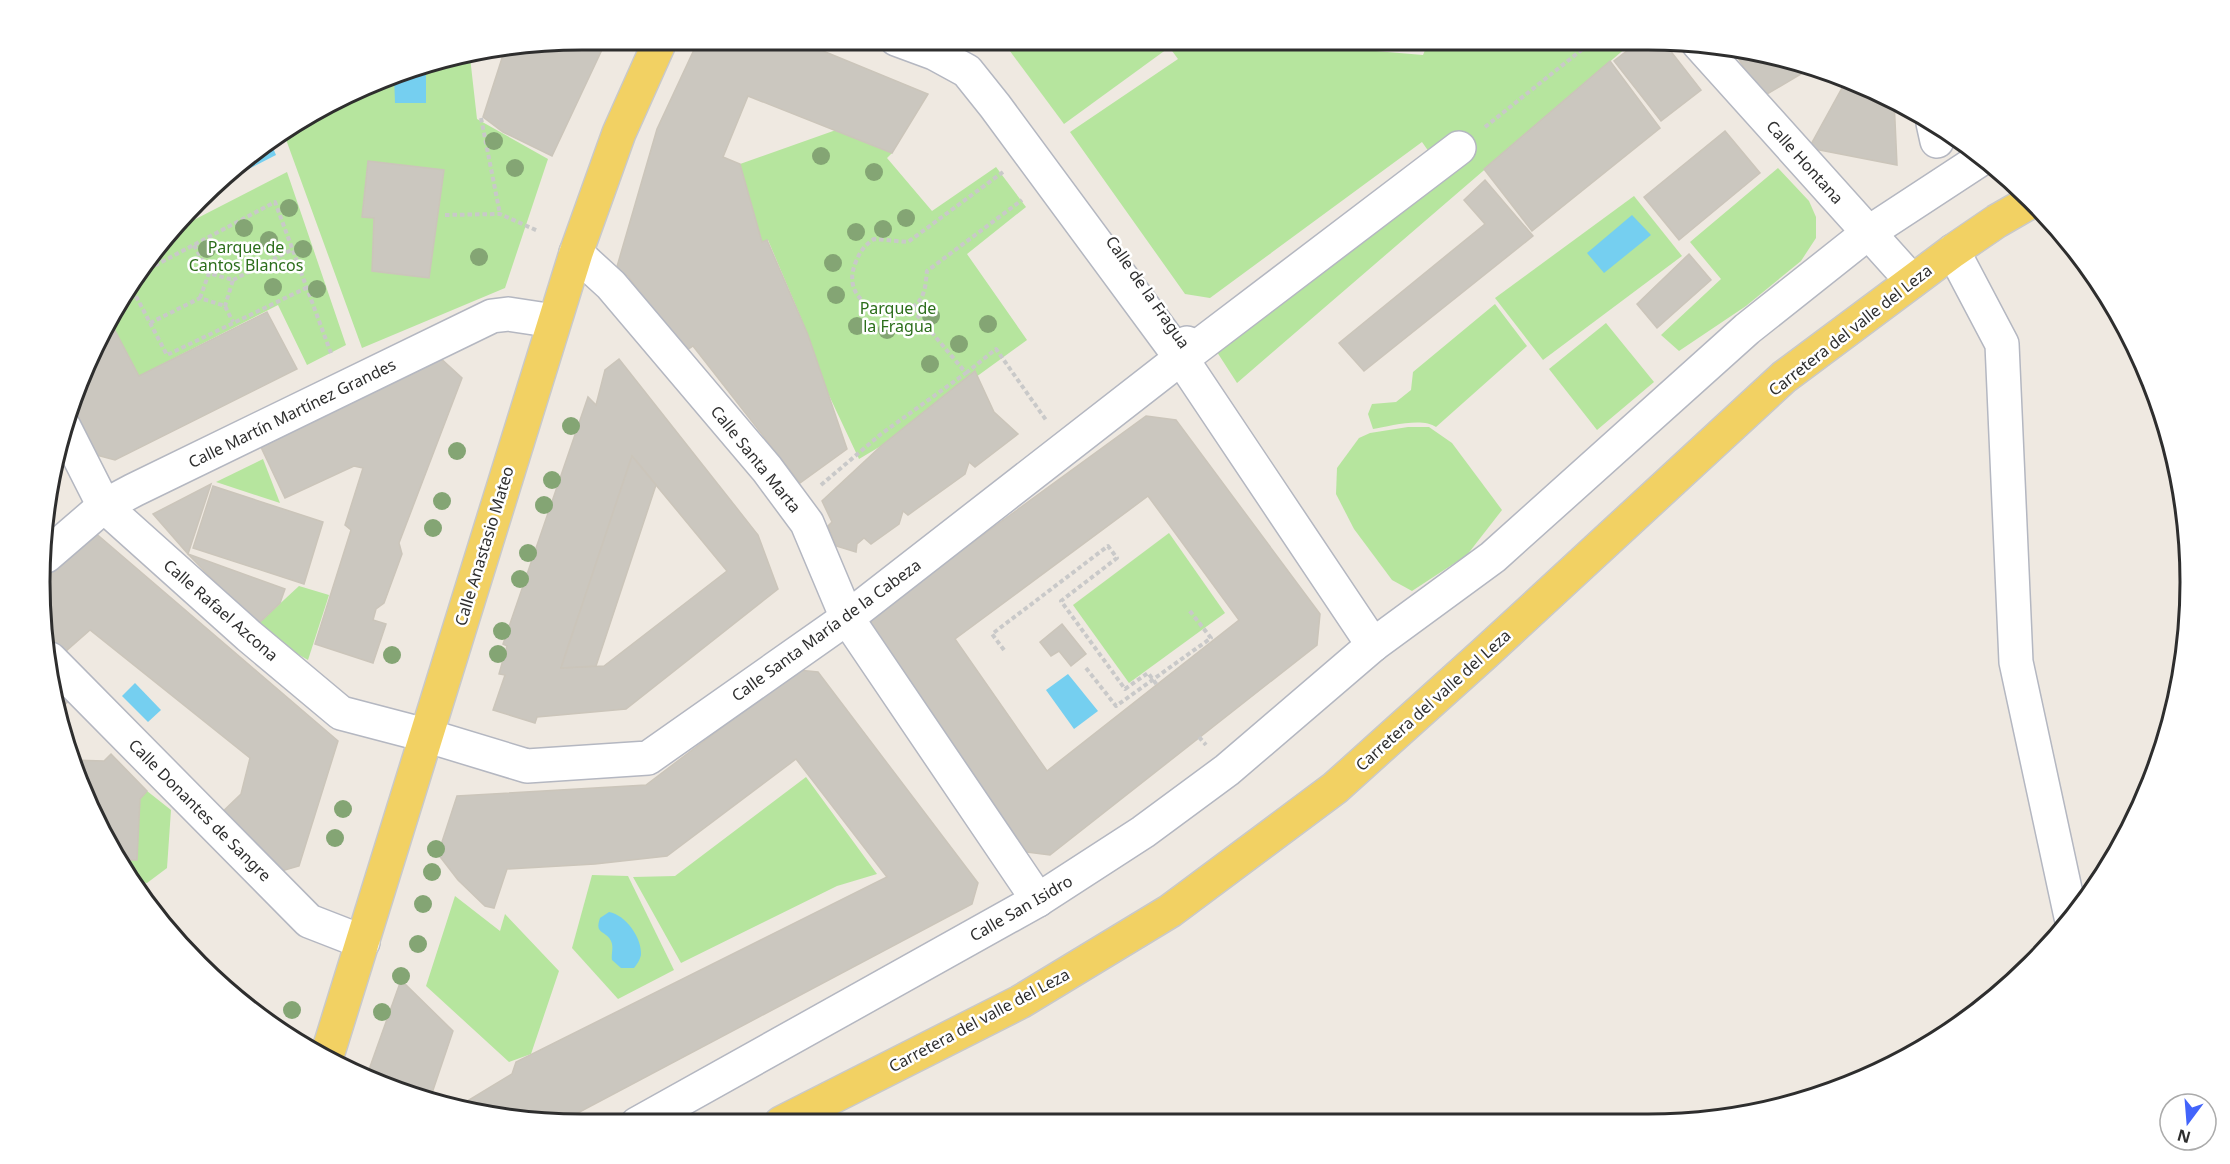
<svg xmlns="http://www.w3.org/2000/svg" width="2230" height="1164" font-family="'Noto Sans',sans-serif">
<style>
.green{fill:#b6e59e}
.water{fill:#75cff0}
.building{fill:#cbc7bf;stroke:#cbc5ba;stroke-width:1.5;fill-rule:evenodd}
.lines{fill:none;stroke-linecap:round;stroke-linejoin:round}
.minor-casing{stroke:#b4b7c1;stroke-width:36}
.major-casing{stroke:#c9c9c9;stroke-width:36}
.path{stroke:#c9c9c9;stroke-width:4;stroke-dasharray:4.5 3;stroke-linecap:butt}
.minor{stroke:#fff;stroke-width:33}
.major{stroke:#f2d163;stroke-width:33}
.tree{fill:#84a574}
.labels{text-anchor:middle;dominant-baseline:central;stroke-width:5;stroke-linejoin:round;paint-order:stroke}
.street-label{font-size:16px;fill:#2e2e2e;stroke:#fff}
.park-label{font-size:16px;fill:#2c6e1b;stroke:#fff}
.rim{fill:none;stroke:#2e2e2e;stroke-width:3}
</style>
<rect width="100%" height="100%" fill="#efe9e1"/>
<g class="green">
<path d="M1001 39 1160 40 1167 49 1064 124Z"/>
<path d="M1164 40H1343L1364 50 1423 55 1429 40H1635L1237 383 1215 349 1441 169 1422 142 1210 298 1185 294 1070 132 1178 59Z"/>
<path d="M470 57 477 119 548 159 505 288 362 348 284 134 407 68Z"/>
<path d="M836 130 892 153 887 158 932 211 996 167 1026 207 967 254 1027 340 881 446 859 459 826 389 801 318 768 240 762 242 740 164Z"/>
<path d="M1778 168 1809 201 1816 217V238L1801 261 1746 306 1679 351 1661 335 1721 279 1690 242Z"/>
<path d="M287 172 346 345 307 365 278 305 139 376 111 323 130 281 182 226Z"/>
<path d="M1634 196 1682 256 1543 360 1495 298Z"/>
<path d="M1495 304 1527 346 1436 427C1423 417 1389 426 1373 429L1368 414 1372 404 1396 402 1411 390 1413 372Z"/>
<path d="M1606 323 1654 382 1597 430 1549 369Z"/>
<path d="M1408 427H1429L1452 443 1502 510 1467 555 1412 591 1392 580 1354 529 1336 494 1337 468 1359 438 1370 433Z"/>
<path d="M263 459 280 503 216 482Z"/>
<path d="M1169 533 1225 613 1129 683 1073 605Z"/>
<path d="M299 586 329 595 308 660 278 643 257 625Z"/>
<path d="M806 777 877 874 837 886 681 963 633 877 675 876Z"/>
<path d="M147 791 171 810 167 868 147 883 137 881 124 860H137L140 799Z"/>
<path d="M592 875 628 876 674 970 618 999 572 948Z"/>
<path d="M455 896 500 931 505 914 559 971 531 1054 509 1062 426 986Z"/>
</g>
<g class="water">
<path d="M426 65V103H395L394 75 407 68Z"/>
<path d="M270 141 276 155 237 175 234 169 251 151Z"/>
<path d="M1632 215 1651 235 1604 273 1587 253Z"/>
<path d="M1068 674 1098 711 1074 729 1046 690Z"/>
<path d="M135 683 161 710 148 722 122 696Z"/>
<path d="M609 912C626 915 642 938 641 955 640 960 637 964 634 968H621L612 960C611 954 614 947 611 941 606 930 594 935 600 918Z"/>
</g>
<g class="building">
<path d="M582 39H607L552 156 503 132 483 117 504 52Z"/>
<path d="M699 39H794L928 94 892 153 748 96 723 157 740 164 762 242 767 240 808 335 847 449 800 483 693 346 683 353 628 276 616 270 657 129Z"/>
<path d="M1369 40H1415L1414 42Z"/>
<path d="M1641 40H1662L1701 90 1661 121 1614 61Z"/>
<path d="M1732 48 1789 58 1813 67 1762 97Z"/>
<path d="M1610 61 1660 128 1532 231 1484 169Z"/>
<path d="M1847 79 1894 99 1897 165 1809 148Z"/>
<path d="M1725 131 1760 173 1679 240 1644 197Z"/>
<path d="M368 161 444 170 429 278 372 271 374 218 362 217Z"/>
<path d="M1485 180 1533 236 1364 371 1339 343 1485 224 1464 200Z"/>
<path d="M1689 254 1711 280 1657 328 1637 304Z"/>
<path d="M267 312 297 369 115 460 93 454 71 412 111 323 139 376Z"/>
<path d="M437 355 462 378 399 543 402 554 384 603 376 609 373 620 386 624 373 663 315 644 351 530 345 525 363 468 354 466 285 498 260 445Z"/>
<path d="M619 359 758 535 778 589 626 709 537 717 535 723 493 710 505 675 499 674 507 646 503 644 588 397 596 405 605 370ZM632 456 727 571 604 666 561 668Z"/>
<path d="M975 371 994 412 1018 434 975 467 969 462 965 474 908 515 903 511 899 524 871 544 864 538 857 544 856 552 836 546 828 526 832 522 822 501 881 446Z"/>
<path d="M1146 416 1176 420 1320 614 1317 645 1050 855 1027 852 869 636 873 615ZM1148 496 1239 620 1047 771 955 639Z"/>
<path d="M632 456 656 485 596 666 561 668Z"/>
<path d="M211 484 188 554 153 514Z"/>
<path d="M213 486 323 522 304 584 193 548Z"/>
<path d="M93 531 338 741 299 866 271 874 216 818 241 794 250 758 90 630 57 659 47 649 40 618 45 569Z"/>
<path d="M188 554 285 589 280 603 257 625Z"/>
<path d="M1062 624 1086 654 1071 666 1059 651 1051 656 1040 642Z"/>
<path d="M798 670 818 672 978 883 972 904 557 1124 454 1109 512 1074 516 1062 887 877 796 759 667 856 595 864 507 869 494 908 485 906 458 880 438 854 457 796 646 785Z"/>
<path d="M53 672 75 695 61 708Z"/>
<path d="M111 754 147 791 140 799 137 860H124L80 790 73 760 104 761Z"/>
<path d="M401 980 453 1031 429 1102 366 1078Z"/>
</g>
<g class="lines">
<g class="minor-casing">
<g id="minor">
<path d="M1698 43 1912 281"/>
<path d="M1933 123 1937 141"/>
<path d="M1953 251 2002 344 2016 662 2071 917"/>
<path d="M576 253 611 285 767 469 807 523 847 618 1038 900"/>
<path d="M1187 343 1192 351 1181 358 1373 645"/>
<path d="M1192 351 1459 148"/>
<path d="M64 427 104 506 249 636 341 713 425 735 527 766 648 758 847 618 1181 358 995 106 967 71 934 53 896 39"/>
<path d="M46 556 104 506 134 490 492 316 508 314 554 321"/>
<path d="M50 659 309 921 363 942"/>
<path d="M637 1124 1038 900 1143 832 1227 770 1373 645 1493 557 1747 329 1868 233 1984 157"/>
</g>
</g>
<g class="major-casing">
<g id="major">
<path d="M326 1059 576 253 619 133 661 39"/>
<path d="M781 1123 1020 1002 1170 911 1335 788 1485 653 1784 377 1953 251 1997 221 2032 201"/>
</g>
</g>
<g class="path">
<path d="M481 118 500 214"/>
<path d="M1485 127 1594 40"/>
<path d="M1003 172 908 242 874 239C864 246 860 251 855 264 837 311 911 328 923 294 926 287 926 278 927 271L1022 200"/>
<path d="M445 215 500 214 538 231"/>
<path d="M194 245 209 273"/>
<path d="M135 276 275 202 332 356"/>
<path d="M233 280 293 249"/>
<path d="M129 283 167 355 306 288"/>
<path d="M200 298 209 273 233 280 225 306"/>
<path d="M150 323 200 298 225 306 233 322"/>
<path d="M966 373 996 349 1046 420"/>
<path d="M821 485 881 434 966 373 911 308"/>
<path d="M1004 650 992 634 1108 546 1117 558 1061 601 1125 689 1148 673 1157 685"/>
<path d="M1086 668 1116 706 1211 638 1189 610"/>
<path d="M1199 737 1206 745"/>
</g>
<use href="#minor" class="minor"/>
<use href="#major" class="major"/>
</g>
<g class="tree">
<circle cx="494" cy="141" r="9"/>
<circle cx="821" cy="156" r="9"/>
<circle cx="515" cy="168" r="9"/>
<circle cx="874" cy="172" r="9"/>
<circle cx="289" cy="208" r="9"/>
<circle cx="906" cy="218" r="9"/>
<circle cx="244" cy="228" r="9"/>
<circle cx="883" cy="229" r="9"/>
<circle cx="856" cy="232" r="9"/>
<circle cx="269" cy="240" r="9"/>
<circle cx="207" cy="249" r="9"/>
<circle cx="303" cy="249" r="9"/>
<circle cx="479" cy="257" r="9"/>
<circle cx="833" cy="263" r="9"/>
<circle cx="273" cy="287" r="9"/>
<circle cx="317" cy="289" r="9"/>
<circle cx="836" cy="295" r="9"/>
<circle cx="931" cy="316" r="9"/>
<circle cx="988" cy="324" r="9"/>
<circle cx="857" cy="326" r="9"/>
<circle cx="887" cy="330" r="9"/>
<circle cx="959" cy="344" r="9"/>
<circle cx="930" cy="364" r="9"/>
<circle cx="571" cy="426" r="9"/>
<circle cx="457" cy="451" r="9"/>
<circle cx="552" cy="480" r="9"/>
<circle cx="442" cy="501" r="9"/>
<circle cx="544" cy="505" r="9"/>
<circle cx="433" cy="528" r="9"/>
<circle cx="528" cy="553" r="9"/>
<circle cx="520" cy="579" r="9"/>
<circle cx="502" cy="631" r="9"/>
<circle cx="498" cy="654" r="9"/>
<circle cx="392" cy="655" r="9"/>
<circle cx="343" cy="809" r="9"/>
<circle cx="335" cy="838" r="9"/>
<circle cx="436" cy="849" r="9"/>
<circle cx="432" cy="872" r="9"/>
<circle cx="423" cy="904" r="9"/>
<circle cx="418" cy="944" r="9"/>
<circle cx="401" cy="976" r="9"/>
<circle cx="292" cy="1010" r="9"/>
<circle cx="382" cy="1012" r="9"/>
</g>
<g class="labels">
<g class="street-label">
<text transform="translate(1805 162) rotate(48)">Calle Hontana</text>
<text transform="translate(1148 292) rotate(55)">Calle de la Fragua</text>
<text transform="translate(1850 330) rotate(-38)">Carretera del valle del Leza</text>
<text transform="translate(292 413) rotate(-26)">Calle Martín Martínez Grandes</text>
<text transform="translate(756 459) rotate(51)">Calle Santa Marta</text>
<text transform="translate(484 546) rotate(-73)">Calle Anastasio Mateo</text>
<text transform="translate(221 610) rotate(41)">Calle Rafael Azcona</text>
<text transform="translate(826 630) rotate(-36)">Calle Santa María de la Cabeza</text>
<text transform="translate(1433 700) rotate(-42)">Carretera del valle del Leza</text>
<text transform="translate(200 810) rotate(45)">Calle Donantes de Sangre</text>
<text transform="translate(1021 908) rotate(-30)">Calle San Isidro</text>
<text transform="translate(979 1020) rotate(-28)">Carretera del valle del Leza</text>
</g>
<g class="park-label">
<text x="246" y="247">Parque de<tspan x="246" dy="18">Cantos Blancos</tspan></text>
<text x="898" y="308">Parque de<tspan x="898" dy="18">la Fragua</tspan></text>
</g>
</g>
<path d="M0 0H2230V1164H0ZM582 50H1648A532 532 0 0 1 2180 582V582A532 532 0 0 1 1648 1114H582A532 532 0 0 1 50 582V582A532 532 0 0 1 582 50Z" fill="#fff" fill-rule="evenodd"/>
<path class="rim" d="M582 50H1648A532 532 0 0 1 2180 582V582A532 532 0 0 1 1648 1114H582A532 532 0 0 1 50 582V582A532 532 0 0 1 582 50Z"/>
<g transform="translate(2188 1122) rotate(196)"><circle r="28" fill="#ffffff" stroke="#ababab" stroke-width="1.5"/>
<path d="M0-4.5L10 22L0 15L-10 22Z" fill="#4264fb"/>
<text y="-9" font-size="16" font-weight="bold" text-anchor="middle" fill="#2e2e2e">N</text>
</g>
</svg>
